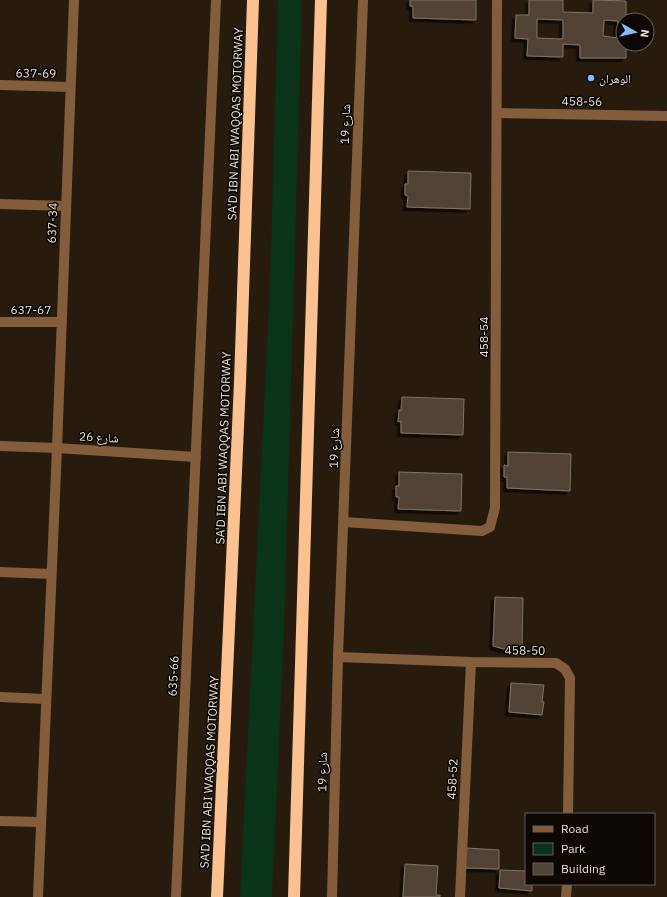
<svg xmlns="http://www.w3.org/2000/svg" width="667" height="897" font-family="'IBM Plex Sans','Noto Naskh Arabic',sans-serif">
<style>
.green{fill:#09341a}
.building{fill:#514335;stroke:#827263;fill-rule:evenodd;filter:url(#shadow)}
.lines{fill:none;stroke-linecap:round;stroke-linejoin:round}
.minor{stroke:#845d3c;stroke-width:10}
.highway{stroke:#fbc190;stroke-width:12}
.poi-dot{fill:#84bcfb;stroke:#0c0703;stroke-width:1.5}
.labels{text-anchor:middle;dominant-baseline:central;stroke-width:3;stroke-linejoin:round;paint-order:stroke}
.street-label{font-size:12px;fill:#e8dfd7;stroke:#0c0703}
.poi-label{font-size:12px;fill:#e8dfd7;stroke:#0c0703;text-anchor:start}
</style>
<defs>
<filter id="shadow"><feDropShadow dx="-3.5" dy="3.5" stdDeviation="0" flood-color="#0009"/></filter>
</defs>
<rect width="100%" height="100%" fill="#271b0e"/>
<path class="green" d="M278 0H302L284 628 272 897H240L270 285Z"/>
<g class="building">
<path d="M410 0H476V20L413 18V6H410Z"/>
<path d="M529 0H563V12L593 13V0L626 1V15H640V20H623V44H626V58H580V45L563 44V57L527 56 528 39 515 38 516 15H529ZM537 19 563 20V39L537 38ZM604 20 618 21 617 38 603 36Z"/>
<path d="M408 171 471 173 470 209 407 207 408 196 405 195V184H408Z"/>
<path d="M402 397 464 399 463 435 401 433V421L398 422 399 410 401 411Z"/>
<path d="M508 452 571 454 570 491 507 488V477H504V465L508 466Z"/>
<path d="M399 472 462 474 461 511 398 509 399 497H396V486H399Z"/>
<path d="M495 597 523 598 522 647 513 649H504L493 646Z"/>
<path d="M511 683 544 685 542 702H544L542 715 509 712Z"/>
<path d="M467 848 499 850V869L466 868 465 861Z"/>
<path d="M405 864 438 866 436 895H440V897H403Z"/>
<path d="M500 870 526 871V884H532V891L499 888Z"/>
</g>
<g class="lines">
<g class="minor">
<path d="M0 85 70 87"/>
<path d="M497 113 667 116"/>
<path d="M0 204 66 206"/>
<path d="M0 322H61"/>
<path d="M0 446 57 448 196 457"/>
<path d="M344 522 482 531 490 527 495 508 497 0"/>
<path d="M0 572 51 574"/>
<path d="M338 657 471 662 556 663 565 669 570 678 568 814"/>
<path d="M0 697 46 699"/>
<path d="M0 821 41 822"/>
<path d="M38 897 57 448 74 0"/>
<path d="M176 897 216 0"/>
<path d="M332 897 338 657 363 0"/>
<path d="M460 897 471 662"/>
<path d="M566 897 567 884"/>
</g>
<g class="highway">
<path d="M217 897 240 382 253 0"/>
<path d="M294 897 321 0"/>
</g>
</g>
<circle class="poi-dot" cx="591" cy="78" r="4"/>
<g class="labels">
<g class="street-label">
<text transform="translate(36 73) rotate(1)">637-69</text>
<text transform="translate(582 101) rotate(1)">458-56</text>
<text transform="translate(235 124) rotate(-88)">SA'D IBN ABI WAQQAS MOTORWAY</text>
<text transform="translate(345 124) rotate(-88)">شارع 19</text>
<text transform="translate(52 223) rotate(-88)">637-34</text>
<text x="31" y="309">637-67</text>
<text transform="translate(483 337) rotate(-90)">458-54</text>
<text transform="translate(99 437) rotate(3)">شارع 26</text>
<text transform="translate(223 448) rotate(-88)">SA'D IBN ABI WAQQAS MOTORWAY</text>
<text transform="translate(334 448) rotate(-88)">شارع 19</text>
<text transform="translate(525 650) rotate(1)">458-50</text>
<text transform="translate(173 676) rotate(-87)">635-66</text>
<text transform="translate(209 772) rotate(-87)">SA'D IBN ABI WAQQAS MOTORWAY</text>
<text transform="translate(322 772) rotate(-89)">شارع 19</text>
<text transform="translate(452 779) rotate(-87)">458-52</text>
</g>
<g class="poi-label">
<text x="599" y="78">الوهران</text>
</g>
</g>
<rect x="525" y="813" width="130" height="72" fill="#0c0703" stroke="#645d58"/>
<rect x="533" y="826" width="20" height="6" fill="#845d3c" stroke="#645d58"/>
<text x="561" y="833" font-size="12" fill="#e8dfd7">Road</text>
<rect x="533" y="843" width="20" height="12" fill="#09341a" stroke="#645d58"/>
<text x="561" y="853" font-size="12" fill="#e8dfd7">Park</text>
<rect x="533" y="863" width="20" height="12" fill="#514335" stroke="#645d58"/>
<text x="561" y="873" font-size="12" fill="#e8dfd7">Building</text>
<g transform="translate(635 32) rotate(98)"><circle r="19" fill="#0c0703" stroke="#645d58"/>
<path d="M0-3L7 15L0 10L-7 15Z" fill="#84bcfb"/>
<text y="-6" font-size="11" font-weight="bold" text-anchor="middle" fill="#e8dfd7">N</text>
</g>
</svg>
